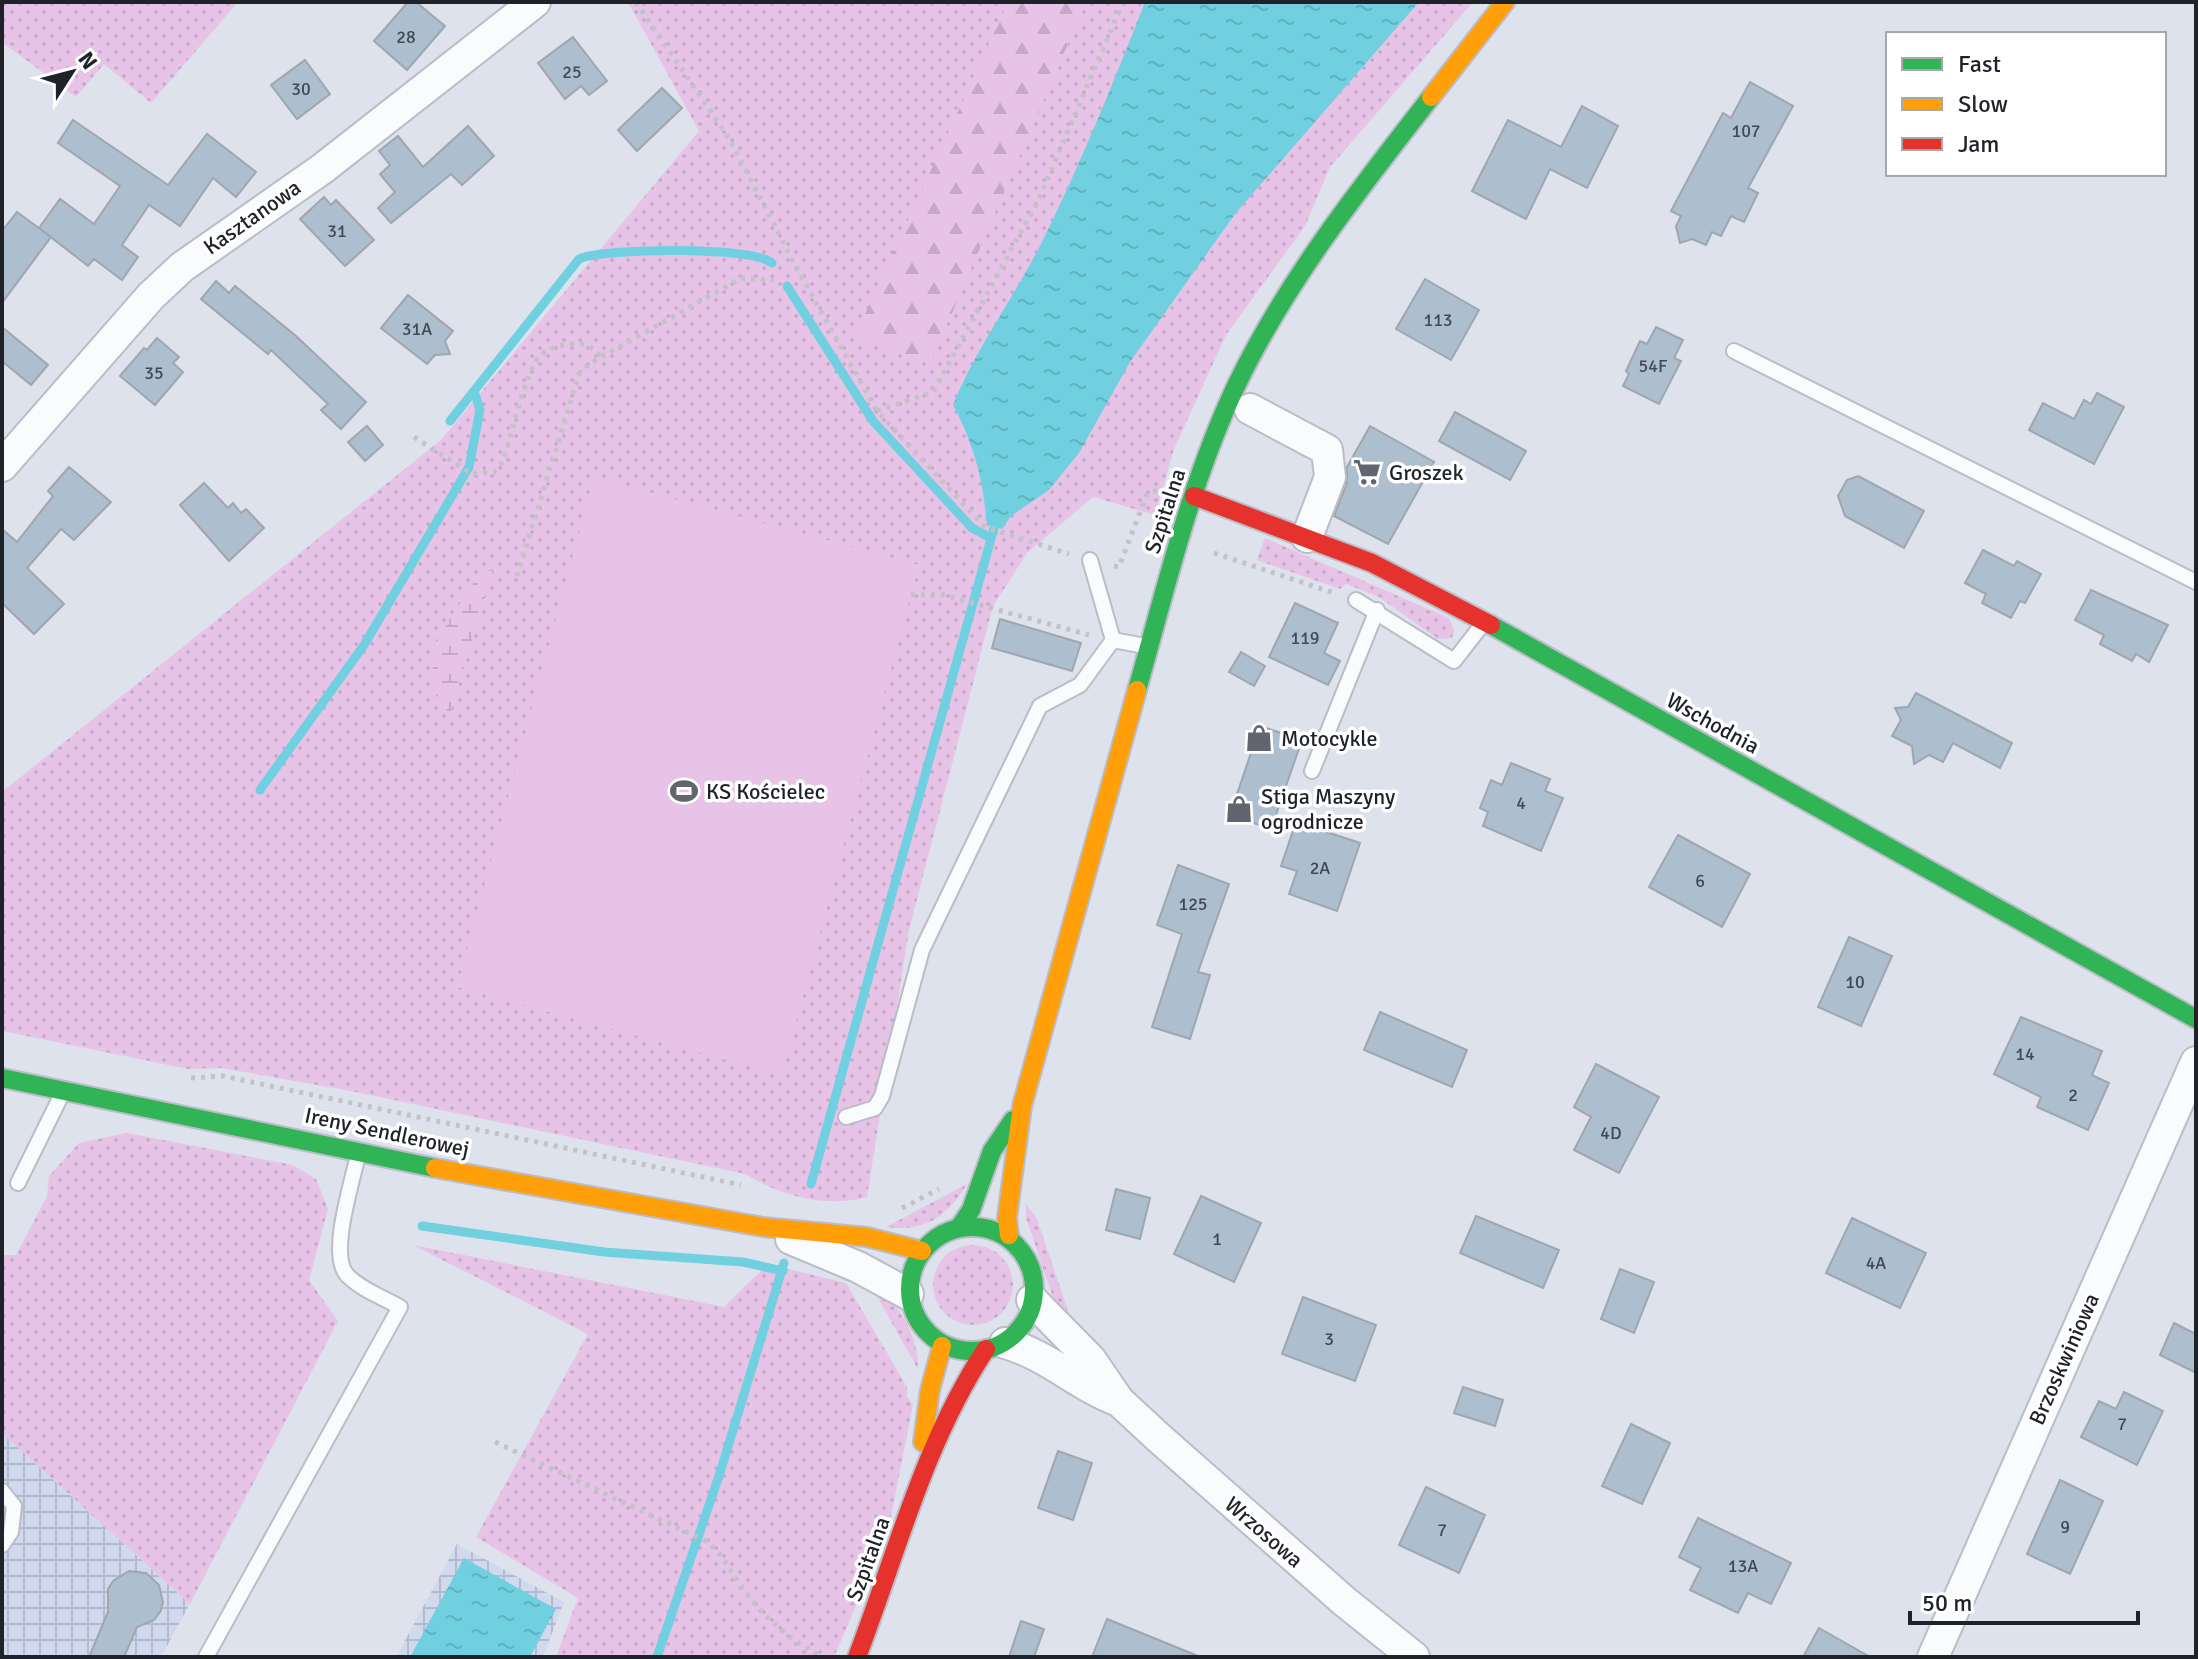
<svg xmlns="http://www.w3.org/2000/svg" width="2198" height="1659" font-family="Signika,sans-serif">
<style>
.industrial{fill:url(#industrial-grid)}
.grass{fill:url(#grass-dots)}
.forest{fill:url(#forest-firs)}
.wetland{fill:url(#wetland-marsh)}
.pitch{fill:#e6c3e7}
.water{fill:url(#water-ripples)}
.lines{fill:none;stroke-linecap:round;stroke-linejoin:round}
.stream{stroke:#70d0df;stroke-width:9}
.building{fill:#adbfcf;stroke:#9fa6ad;stroke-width:2}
.lane-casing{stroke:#babdc7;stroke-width:18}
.street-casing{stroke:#babdc7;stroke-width:34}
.fast-casing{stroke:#babdc7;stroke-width:22}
.slow-casing{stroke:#babdc7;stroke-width:22}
.jam-casing{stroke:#babdc7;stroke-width:22}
.path{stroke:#c1c3c6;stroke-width:5;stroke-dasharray:4 6;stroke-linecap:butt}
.lane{stroke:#fafbfc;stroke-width:14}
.street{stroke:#fafbfc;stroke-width:30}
.fast{stroke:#30b455;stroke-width:18}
.slow{stroke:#ff9f0a;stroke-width:18}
.jam{stroke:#e5322d;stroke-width:18}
.labels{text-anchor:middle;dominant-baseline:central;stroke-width:7;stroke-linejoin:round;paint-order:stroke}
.number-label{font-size:18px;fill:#424952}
.street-label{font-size:22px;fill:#1f2229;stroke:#fff}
.poi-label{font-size:22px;fill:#1f2229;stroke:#fff;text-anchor:start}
</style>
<defs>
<pattern id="industrial-grid" width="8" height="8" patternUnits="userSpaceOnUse" patternTransform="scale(2)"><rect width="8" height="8" fill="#d1d9ee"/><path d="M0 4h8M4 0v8" fill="none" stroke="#b3bacc"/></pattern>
<pattern id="grass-dots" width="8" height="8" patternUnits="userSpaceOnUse" patternTransform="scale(2)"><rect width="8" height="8" fill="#e6c3e7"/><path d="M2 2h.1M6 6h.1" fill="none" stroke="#c5a7c6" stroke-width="1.8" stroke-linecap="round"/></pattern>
<pattern id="forest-firs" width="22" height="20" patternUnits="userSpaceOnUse" patternTransform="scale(2)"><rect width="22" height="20" fill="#e6c3e7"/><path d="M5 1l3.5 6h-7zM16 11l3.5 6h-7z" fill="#c5a7c6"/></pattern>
<pattern id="wetland-marsh" width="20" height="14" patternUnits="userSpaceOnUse" patternTransform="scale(2)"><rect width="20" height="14" fill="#e6c3e7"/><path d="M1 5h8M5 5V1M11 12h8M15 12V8" fill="none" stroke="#c5a7c6"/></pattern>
<pattern id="water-ripples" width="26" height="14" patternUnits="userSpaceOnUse" patternTransform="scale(2)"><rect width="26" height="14" fill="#70d0df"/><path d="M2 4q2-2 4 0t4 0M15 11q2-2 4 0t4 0" fill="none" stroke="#61b2bf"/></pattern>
</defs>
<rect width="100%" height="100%" fill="#dde2ed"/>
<g class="industrial">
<path d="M2 1433 190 1604 161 1657H2Z"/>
<path d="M457 1544 564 1602 543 1657H396Z"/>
</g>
<g class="grass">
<path d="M2 2H238L151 103 104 64 76 97 2 42Z"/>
<path d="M628 2H1473L1330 167 1305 226 1226 335 1174 449 1155 515 1093 497 1027 553 993 606 909 930 867 1197C825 1208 782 1196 745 1174L356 1092 222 1068 188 1069 2 1031V792L441 440 699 131Z"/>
<path d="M1265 538 1449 618 1454 631 1452 638 1438 639 1379 597 1346 584 1340 589 1257 560Z"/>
<path d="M127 1133 293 1165 316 1179 328 1209 309 1280 338 1321 190 1604 2 1433V1255H16L47 1196 49 1176 79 1143Z"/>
<path d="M967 1184C947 1217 925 1232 886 1227Z"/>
<path d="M1026 1204 1037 1219 1070 1317 1055 1303 1026 1218Z"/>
<circle cx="973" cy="1285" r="40"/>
<path d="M413 1245 724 1307 768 1264 846 1283 907 1387V1397L913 1404 888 1532 834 1657H556L578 1598 476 1537 588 1334Z"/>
<path d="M870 1284C898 1299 919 1337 918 1369Z"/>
</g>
<path class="forest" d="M1008 2H1086L930 364 854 338Z"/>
<path class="wetland" d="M493 569 450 714 432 690 434 644 479 574Z"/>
<path class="pitch" d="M594 477 919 565 782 1075 457 987Z"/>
<g class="water">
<path d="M1145 2H1419L1235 214 1130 362 1079 453 1049 490 1011 516 1002 529 988 525 986 520C984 481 972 439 953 405 976 348 1013 299 1041 244 1080 165 1113 84 1145 2Z"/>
<path d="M464 1558 556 1609 530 1657H410Z"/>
</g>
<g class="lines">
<g class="stream">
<path d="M787 286 873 421 972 528 991 538"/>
<path d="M450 421 579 259C604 248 753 246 772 263"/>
<path d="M260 790 364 645 469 467 480 410 475 394"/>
<path d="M811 1184 994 528"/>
<path d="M422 1226 604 1252 743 1262 783 1271"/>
<path d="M657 1657 719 1476 784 1263"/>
</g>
</g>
<g class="building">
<path d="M408 2H416L445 26 407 70 374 41Z"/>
<path d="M573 37 607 81 589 95 581 86 565 99 538 63Z"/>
<path d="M305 60 330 94 297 119 271 85Z"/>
<path d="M1750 82 1793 106 1748 188 1758 193 1744 222 1731 216 1721 236 1712 232 1706 245 1692 239 1680 243 1676 226 1681 216 1671 211 1723 113 1731 118Z"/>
<path d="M662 88 682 108 637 151 618 130Z"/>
<path d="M1582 106 1618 126 1587 188 1550 169 1526 219 1472 191 1508 120 1561 147Z"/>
<path d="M73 120 168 185 207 134 256 172 236 197 213 178 180 226 149 205 122 245 138 257 122 280 94 259 88 266 39 228 60 199 94 224 120 186 58 143Z"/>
<path d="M468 126 494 156 462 185 451 174 391 223 378 208 395 192 380 174 390 165 379 151 398 136 423 167Z"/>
<path d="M324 197 331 205 336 200 374 240 345 266 300 219Z"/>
<path d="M17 212 51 237 2 303V231Z"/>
<path d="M1425 279 1479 310 1451 360 1396 329Z"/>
<path d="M216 281 229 293 235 286 296 336 366 402 341 429 321 410 328 404 271 350 268 354 201 299Z"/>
<path d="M408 295 453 331 445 341 450 354 435 355 427 364 381 328Z"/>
<path d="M2 327 48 365 31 385 2 361Z"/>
<path d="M1656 327 1683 340 1674 358 1681 361 1659 404 1623 386 1629 374 1626 371 1640 341 1647 344Z"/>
<path d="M157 338 179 357 173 363 183 372 155 405 120 376 144 348 147 350Z"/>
<path d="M2097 393 2124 407 2094 464 2029 430 2043 403 2074 419 2084 400 2091 404Z"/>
<path d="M1455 412 1526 451 1510 480 1439 441Z"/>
<path d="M367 426 383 445 365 461 348 442Z"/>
<path d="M1370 426 1434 462 1388 544 1334 516 1347 483V467Z"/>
<path d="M69 467 111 502 74 540 61 529 27 568 64 604 34 634 2 603V529L17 542 53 496 48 491Z"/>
<path d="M1858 476 1924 511 1904 548 1845 516 1838 496 1847 480Z"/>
<path d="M204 483 228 508 233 503 241 513 246 509 264 528 229 561 180 505Z"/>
<path d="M1983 550 2014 566 2017 561 2041 574 2025 603 2020 601 2011 618 1982 603 1986 594 1965 583Z"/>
<path d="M2091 590 2168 625 2149 662 2136 654 2132 661 2100 644 2104 635 2075 620Z"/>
<path d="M1295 603 1338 623 1324 653 1340 661 1328 685 1269 657Z"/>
<path d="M1000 619 1081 643 1072 671 992 648Z"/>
<path d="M1241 652 1265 666 1254 686 1229 672Z"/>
<path d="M1916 693 2012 743 2000 768 1953 743 1943 762 1929 755 1914 764 1912 746 1892 736 1901 720 1895 708 1908 707Z"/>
<path d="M1260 726 1302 740 1271 829 1230 815Z"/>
<path d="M1511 763 1550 779 1545 791 1563 798 1541 851 1483 826 1488 812 1480 808 1491 780 1502 785Z"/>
<path d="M1296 822 1360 843 1337 911 1289 894 1297 871 1281 866Z"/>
<path d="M1678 835 1750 874 1722 927 1649 887Z"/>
<path d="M1178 865 1229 884 1198 972 1210 975 1190 1039 1152 1027 1182 934 1157 925Z"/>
<path d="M1849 937 1892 956 1861 1026 1818 1007Z"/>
<path d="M1380 1012 1467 1050 1452 1087 1364 1050Z"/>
<path d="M2021 1017 2102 1051 2092 1075 2109 1083 2088 1130 2037 1107 2041 1097 1994 1074Z"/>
<path d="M1596 1064 1659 1097 1619 1173 1574 1150 1591 1117 1574 1107Z"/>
<path d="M1116 1189 1150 1198 1140 1239 1106 1230Z"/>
<path d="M1201 1196 1261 1223 1234 1282 1174 1254Z"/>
<path d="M1476 1216 1559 1250 1543 1288 1460 1253Z"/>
<path d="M1852 1218 1926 1253 1900 1308 1826 1273Z"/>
<path d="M1620 1269 1654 1282 1634 1333 1601 1319Z"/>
<path d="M1303 1297 1376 1325 1355 1381 1282 1354Z"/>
<path d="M2174 1323 2196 1334V1373L2160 1355Z"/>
<path d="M1463 1387 1503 1400 1495 1426 1454 1413Z"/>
<path d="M2124 1392 2163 1411 2137 1465 2081 1437 2099 1401 2116 1409Z"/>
<path d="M1631 1424 1670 1443 1642 1504 1602 1486Z"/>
<path d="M1058 1451 1092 1463 1073 1520 1038 1508Z"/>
<path d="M2060 1480 2103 1501 2070 1574 2027 1554Z"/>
<path d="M1426 1487 1485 1515 1459 1573 1399 1545Z"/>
<path d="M1698 1518 1791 1563 1771 1604 1748 1593 1738 1613 1690 1590 1701 1568 1679 1557Z"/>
<path d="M129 1571 146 1573 159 1585 163 1603 160 1612 154 1620 137 1627 124 1657H89L108 1612V1589L113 1581Z"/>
<path d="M1107 1619 1198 1656V1657H1092Z"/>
<path d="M1021 1621 1044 1629 1034 1657H1009Z"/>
<path d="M1819 1628 1870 1657H1803Z"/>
</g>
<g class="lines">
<g class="lane-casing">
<g id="lane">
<path d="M1734 351 2196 582"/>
<path d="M1090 560 1113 640"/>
<path d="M1356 600 1454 661 1482 625"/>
<path d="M1312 771 1377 610"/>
<path d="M846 1117 875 1108 882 1096 922 950 1040 706 1080 685 1113 640 1145 646"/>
<path d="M18 1183 62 1094"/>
<path d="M2 1491 14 1506 11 1532 2 1545"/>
<path d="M206 1657 400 1307C384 1298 360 1289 347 1275 328 1254 353 1181 358 1154"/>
</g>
</g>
<g class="street-casing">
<g id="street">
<path d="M1250 409 1327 450 1330 477 1307 537"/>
<path d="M2 466 151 296 182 267 322 169 535 2"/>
<path d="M791 1239 858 1267 908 1294"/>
<path d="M1032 1300 1091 1360 1119 1401 1159 1438 1344 1601 1414 1657"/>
<path d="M1005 1343C1048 1355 1078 1386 1119 1401"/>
<path d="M1933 1657 2196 1062"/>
</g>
</g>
<g class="fast-casing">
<g id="fast">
<path d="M1491 625 2196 1019"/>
<path d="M1137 690C1166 588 1191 480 1237 384 1287 280 1361 187 1431 97"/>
<path d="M2 1078 435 1168"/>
<path d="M960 1226 971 1210 992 1151 1013 1120"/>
<circle cx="972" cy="1289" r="62"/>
</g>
</g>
<g class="slow-casing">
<g id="slow">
<path d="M1431 97 1505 2"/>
<path d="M435 1168 763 1227 867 1237 922 1251"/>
<path d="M1009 1235 1007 1218 1022 1106 1137 690"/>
<path d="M923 1442 930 1390 942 1346"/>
</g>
</g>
<g class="jam-casing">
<g id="jam">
<path d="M1194 496 1372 563 1491 625"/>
<path d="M857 1657C897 1553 924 1443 986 1349"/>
</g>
</g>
<g class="path">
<path d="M636 2 730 140 796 267 877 411 985 527 1069 554"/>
<path d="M877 411 933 392 1038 201 1123 2"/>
<path d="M414 437 472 474 494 472 503 462C510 440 526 369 540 356 548 349 559 345 569 344 584 342 593 346 601 358"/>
<path d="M1214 553 1337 594"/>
<path d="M1114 566 1119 567 1147 494 1160 489"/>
<path d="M517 576 579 374 589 364 741 278 774 280"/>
<path d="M911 595 940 594 1089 635"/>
<path d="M191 1078 223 1076 741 1185"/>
<path d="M902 1208 939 1189"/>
<path d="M495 1442 706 1541C723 1554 729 1569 741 1586 762 1616 790 1641 823 1657"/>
</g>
<use href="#lane" class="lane"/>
<use href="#street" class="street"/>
<use href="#fast" class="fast"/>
<use href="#slow" class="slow"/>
<use href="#jam" class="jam"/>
</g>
<defs>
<g id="supermarket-bare" transform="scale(2.16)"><path d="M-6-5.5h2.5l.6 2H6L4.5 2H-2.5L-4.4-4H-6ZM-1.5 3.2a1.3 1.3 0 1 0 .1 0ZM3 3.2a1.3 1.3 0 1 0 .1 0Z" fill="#62656e" stroke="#fff" stroke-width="2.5" paint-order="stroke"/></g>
<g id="shop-bare" transform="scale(2.16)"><path d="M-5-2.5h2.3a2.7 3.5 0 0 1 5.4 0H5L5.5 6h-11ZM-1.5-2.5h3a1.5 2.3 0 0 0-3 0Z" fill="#62656e" stroke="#fff" stroke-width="2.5" paint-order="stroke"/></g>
<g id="stadium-bare" transform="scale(2.16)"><path d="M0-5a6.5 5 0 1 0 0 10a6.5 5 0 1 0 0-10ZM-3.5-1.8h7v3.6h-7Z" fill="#62656e" stroke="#fff" stroke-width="2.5" paint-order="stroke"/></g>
</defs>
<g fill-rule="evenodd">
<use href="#supermarket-bare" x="1367" y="472"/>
<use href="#shop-bare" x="1259" y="738"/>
<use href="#stadium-bare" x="684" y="791"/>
<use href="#shop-bare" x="1239" y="809"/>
</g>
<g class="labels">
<g class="number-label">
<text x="406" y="37">28</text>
<text x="572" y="72">25</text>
<text x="301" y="89">30</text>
<text x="1746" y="131">107</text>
<text x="337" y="231">31</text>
<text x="1438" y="320">113</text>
<text x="417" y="329">31A</text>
<text x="1653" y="366">54F</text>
<text x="154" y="373">35</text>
<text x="1305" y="638">119</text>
<text x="1521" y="803">4</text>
<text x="1320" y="868">2A</text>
<text x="1700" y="881">6</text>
<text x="1193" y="904">125</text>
<text x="1855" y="982">10</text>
<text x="2025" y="1054">14</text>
<text x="2073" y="1095">2</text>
<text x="1611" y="1133">4D</text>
<text x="1217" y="1239">1</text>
<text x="1876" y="1263">4A</text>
<text x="1329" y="1339">3</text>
<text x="2122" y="1424">7</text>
<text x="2065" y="1527">9</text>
<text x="1442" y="1530">7</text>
<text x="1743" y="1566">13A</text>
</g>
<g class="street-label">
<text transform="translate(252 217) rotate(-35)">Kasztanowa</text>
<text transform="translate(1165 511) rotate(-72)">Szpitalna</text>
<text transform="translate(1713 723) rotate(29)">Wschodnia</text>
<text transform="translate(387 1132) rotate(12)">Ireny Sendlerowej</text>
<text transform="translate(2064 1359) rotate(-66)">Brzoskwiniowa</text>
<text transform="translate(1264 1532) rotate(41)">Wrzosowa</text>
<text transform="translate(868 1559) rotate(-70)">Szpitalna</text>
</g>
<g class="poi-label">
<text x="1389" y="472">Groszek</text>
<text x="1281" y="738">Motocykle</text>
<text x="706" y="791">KS Kościelec</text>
<text x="1261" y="796">Stiga Maszyny<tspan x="1261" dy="25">ogrodnicze</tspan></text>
</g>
</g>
<rect width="2198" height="1659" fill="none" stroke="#1f2229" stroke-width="8"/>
<rect x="1886" y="32" width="280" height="144" fill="#ffffff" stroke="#a5a7a9" stroke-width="2"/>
<rect x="1902" y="58" width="40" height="12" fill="#30b455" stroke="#a5a7a9" stroke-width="2"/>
<text x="1958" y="72" font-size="24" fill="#1f2229">Fast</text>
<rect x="1902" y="98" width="40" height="12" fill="#ff9f0a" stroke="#a5a7a9" stroke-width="2"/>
<text x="1958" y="112" font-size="24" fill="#1f2229">Slow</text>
<rect x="1902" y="138" width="40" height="12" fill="#e5322d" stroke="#a5a7a9" stroke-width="2"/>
<text x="1958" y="152" font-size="24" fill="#1f2229">Jam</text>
<g transform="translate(72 72) rotate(54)" stroke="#ffffff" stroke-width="6" paint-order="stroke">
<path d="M0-6L14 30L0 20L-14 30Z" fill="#1f2229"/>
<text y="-12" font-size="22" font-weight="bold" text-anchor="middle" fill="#1f2229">N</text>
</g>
<path d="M1910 1611v12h228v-12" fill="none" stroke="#1f2229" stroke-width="4"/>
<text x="1922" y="1611" font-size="24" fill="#1f2229" stroke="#ffffff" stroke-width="6" paint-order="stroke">50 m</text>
</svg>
